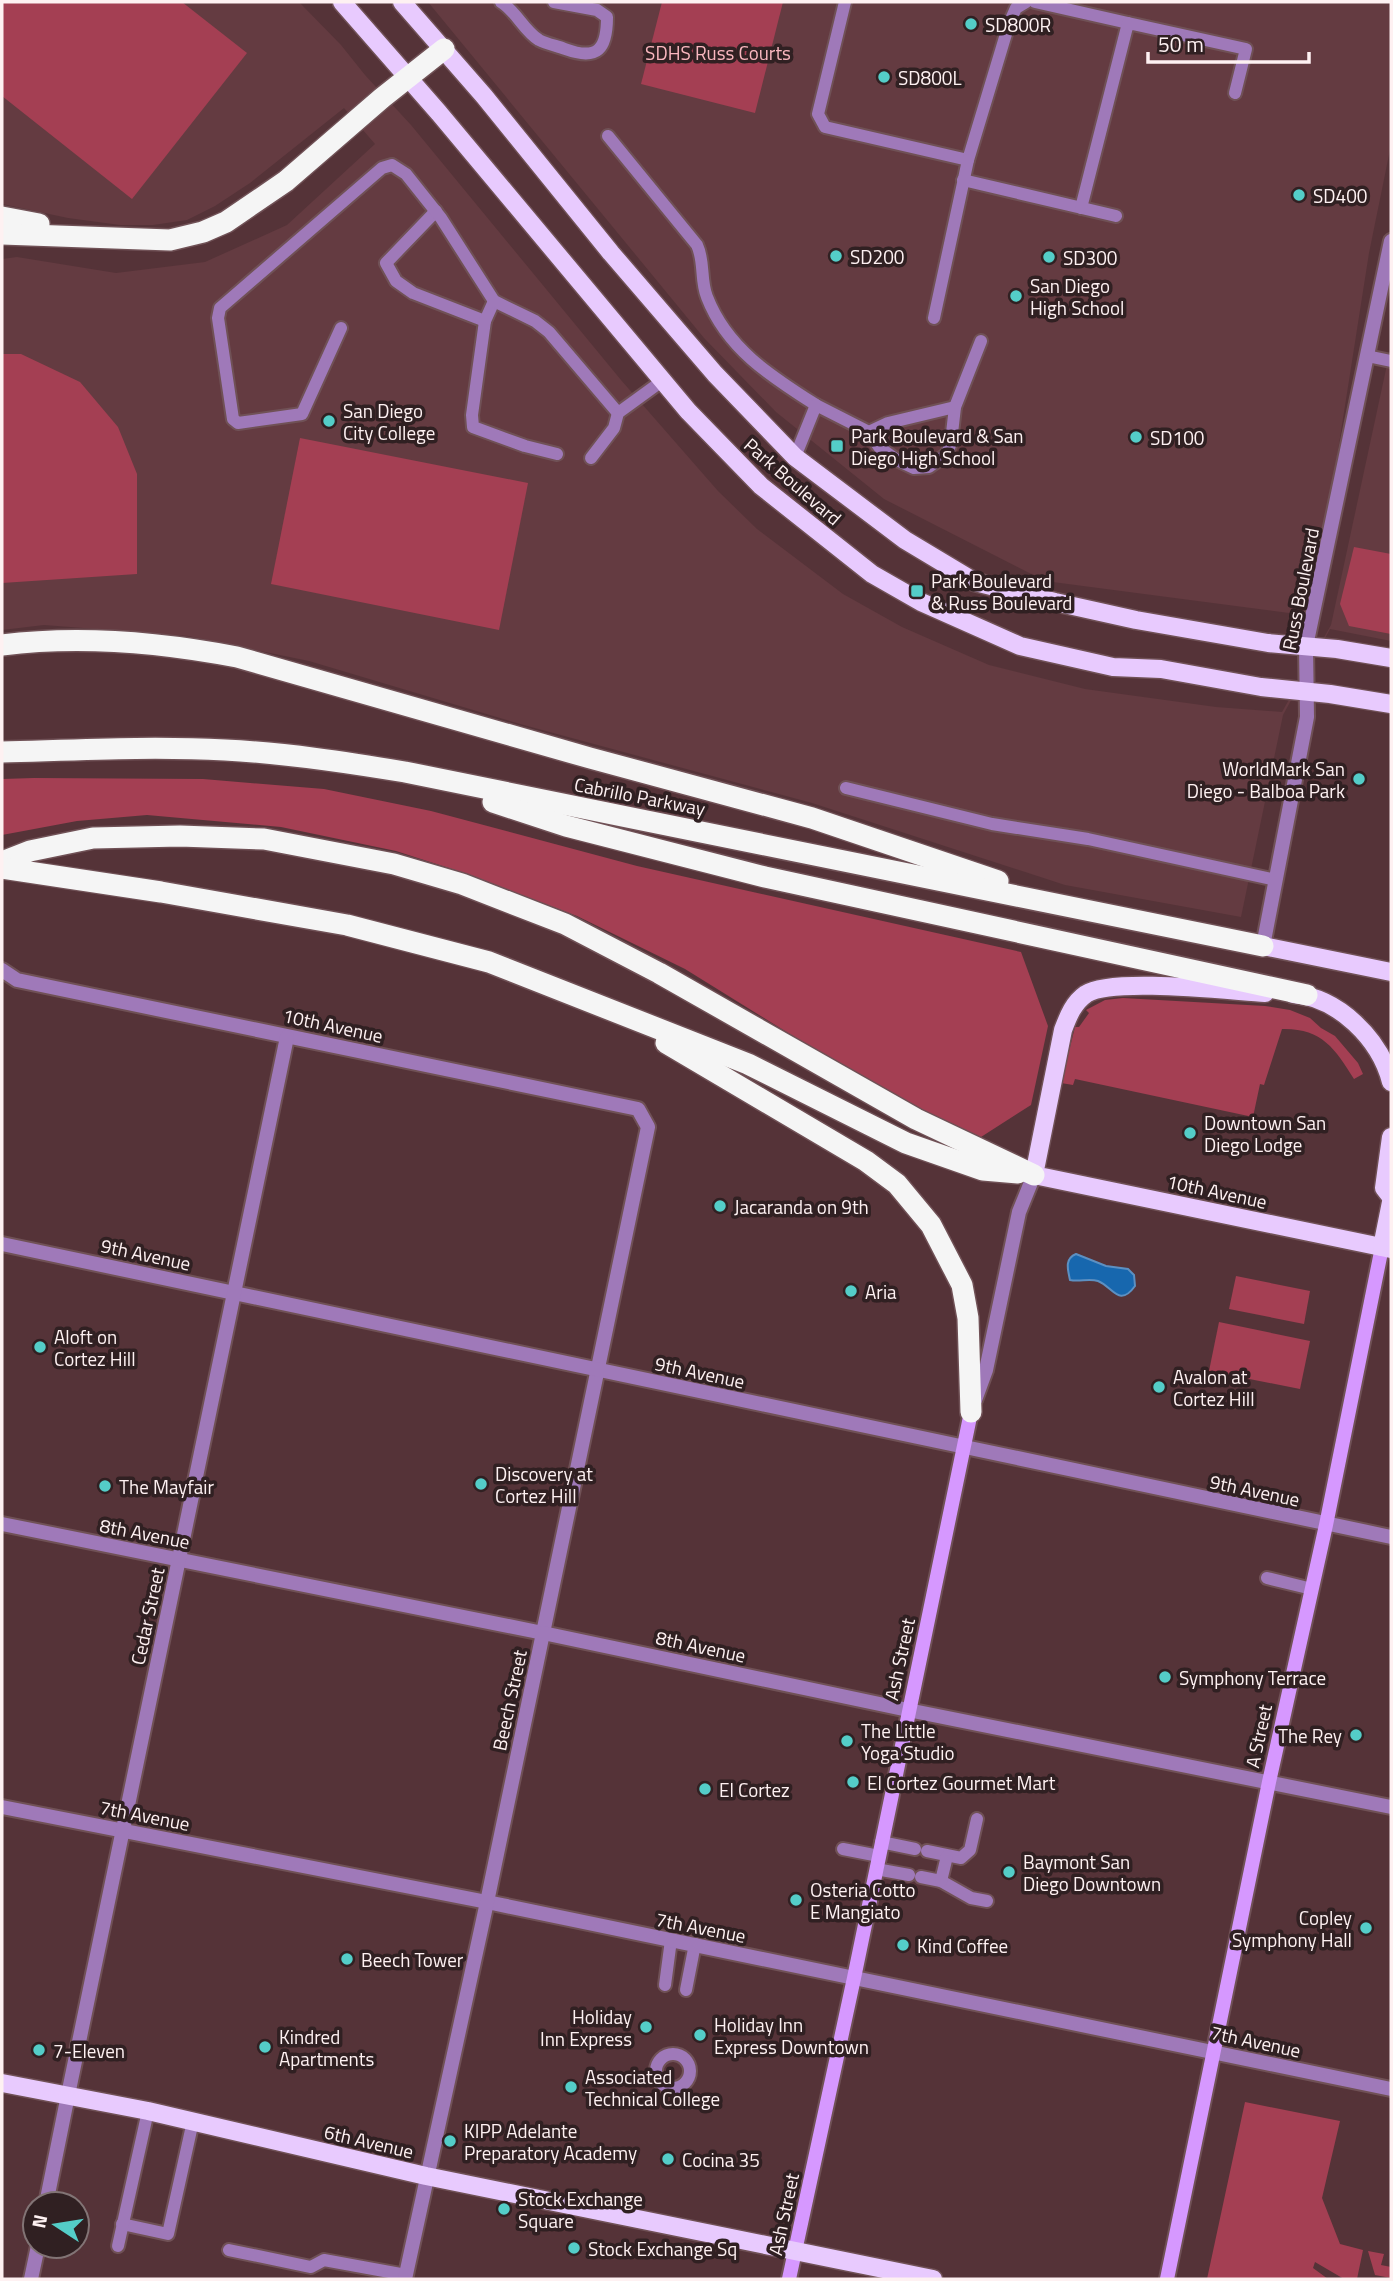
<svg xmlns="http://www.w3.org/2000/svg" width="1393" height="2281" font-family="'Titillium Web',sans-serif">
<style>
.built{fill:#643b41}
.green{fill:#a43f53}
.water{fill:#1767ae;stroke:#5c90c2;stroke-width:2}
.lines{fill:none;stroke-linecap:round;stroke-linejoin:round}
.service-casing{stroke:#705156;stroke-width:16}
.minor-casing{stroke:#705156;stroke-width:18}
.tertiary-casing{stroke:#705156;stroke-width:18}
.secondary-casing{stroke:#705156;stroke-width:18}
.primary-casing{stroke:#705156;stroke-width:21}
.motorway-casing{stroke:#705156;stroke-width:24}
.service{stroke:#9f79b9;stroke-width:12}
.minor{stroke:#9f79b9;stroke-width:14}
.tertiary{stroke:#9f79b9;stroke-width:14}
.secondary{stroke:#d698ff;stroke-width:14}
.primary{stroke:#e8cafe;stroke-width:18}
.motorway{stroke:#f5f5f5;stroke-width:21}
.poi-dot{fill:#54cdc8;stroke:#302022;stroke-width:2.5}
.labels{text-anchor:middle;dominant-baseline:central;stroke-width:7;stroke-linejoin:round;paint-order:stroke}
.poi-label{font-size:19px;fill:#fef1f2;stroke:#302022;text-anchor:start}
.park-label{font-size:19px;fill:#fab7bf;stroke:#302022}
.street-label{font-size:19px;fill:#fef1f2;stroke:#302022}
</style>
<rect width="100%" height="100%" fill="#553338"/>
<g class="built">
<path d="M2 2H299L341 45 365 75 411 125 621 380 718 491 757 529 843 594 902 627 989 665 1085 689 1216 707 1282 712 1331 625 1391 346V641L1330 629 1283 715 1241 917 1065 885 812 803 520 724 309 661 188 636 44 625 2 630V259L17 257 116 273 205 262 287 225 375 144 344 108 250 183 215 206 187 220 153 225H120L68 218 2 204Z"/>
<path d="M428 2H1391V145L1369 253 1312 616 1045 581 884 499 776 412 704 338Z"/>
</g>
<g class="green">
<path d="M2 2H182L247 53 132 199 2 96Z"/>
<path d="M662 2H783L755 113 641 84Z"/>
<path d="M2 354H21L80 382 118 427 137 474V574L2 583Z"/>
<path d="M300 438 528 483 499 630 271 584Z"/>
<path d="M1354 547 1391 554V634L1349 626 1340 604Z"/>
<path d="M34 778 203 779 324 789 431 811 637 866 1021 952 1048 1026 1031 1105 981 1137 942 1121 798 1039 685 969 577 916 455 870 396 851 281 827 147 815 77 821 2 835V779Z"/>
<path d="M1123 998 1265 1006 1290 1010 1310 1018 1321 1028 1335 1036 1358 1063 1363 1074 1354 1079C1335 1048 1321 1028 1282 1029L1264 1085 1260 1084 1253 1117 1075 1079 1073 1085 1061 1083 1075 1027H1079L1089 1013 1086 1010 1105 1000Z"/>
<path d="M1236 1276 1310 1291 1304 1324 1229 1309Z"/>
<path d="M1219 1322 1310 1341 1300 1389 1209 1371Z"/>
<path d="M1245 2102 1340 2121 1322 2198 1340 2244 1363 2250 1357 2279H1344L1315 2262 1313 2268 1328 2279H1207Z"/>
<path d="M1368 2251 1384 2254 1381 2265 1391 2267V2278L1375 2275Z"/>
</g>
<path class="water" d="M1076 1254 1106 1266 1128 1269 1134 1275 1135 1286C1119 1308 1113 1287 1098 1281 1089 1278 1080 1282 1070 1280 1068 1270 1064 1259 1076 1254Z"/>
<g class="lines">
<g class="service-casing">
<g id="service">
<path d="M501 2C516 11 524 31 539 40 547 44 557 46 565 49 598 61 607 49 607 17L597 10 554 2"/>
<path d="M845 2 818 114 825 127 968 160 1009 24 1016 8 1026 2"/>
<path d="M1035 2 1128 23"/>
<path d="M608 136 697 245C705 262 700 280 707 297 727 349 772 377 816 405"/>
<path d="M963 180 1116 216"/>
<path d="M1081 208 1128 23 1246 49 1235 93"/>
<path d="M436 211 386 263 396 281 413 293 485 321"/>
<path d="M494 301 485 321 472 415 473 427 525 446 557 454"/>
<path d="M934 318 968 160"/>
<path d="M341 328 302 414 238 423 233 419 218 318 220 308 382 168 392 165 406 174 441 218 494 301 535 321 549 332 618 413"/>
<path d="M1367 356 1391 361"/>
<path d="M869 432 888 423 955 407"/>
<path d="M795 457 816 405 869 432 879 447 897 460 914 468 929 467 947 454 951 442 955 407 981 341"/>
<path d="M591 458 614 428 618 413 662 381"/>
<path d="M846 788 992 824 1088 839 1276 880"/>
<path d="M1267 1578 1312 1589"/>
<path d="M881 1842 915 1849"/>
<path d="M843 1849 879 1856"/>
<path d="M927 1851 961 1858 970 1850 977 1819"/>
<path d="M876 1869 909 1875"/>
<path d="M921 1877 941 1881 971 1898 987 1901"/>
<path d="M941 1881 947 1856"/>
<path d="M665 1985 671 1940"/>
<path d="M686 1990 695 1944"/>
<circle cx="673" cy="2071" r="17"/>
<path d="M122 2224 168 2234 193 2121"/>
<path d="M118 2246 148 2111"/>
<path d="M229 2250 311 2267 324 2260 406 2275"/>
</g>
</g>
<g class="minor-casing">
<g id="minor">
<path d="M1263 946 1307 717 1306 646 1391 241"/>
<path d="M2 970 17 980 638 1109 648 1127 543 1633 2 1524"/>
<path d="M2 1244 965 1447"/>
<path d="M2 1807 487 1902"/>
<path d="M68 2095 287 1037"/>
</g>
</g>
<g class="tertiary-casing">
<g id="tertiary">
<path d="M975 1400 986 1370 1019 1212 1034 1175"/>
<path d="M965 1447 1391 1537"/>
<path d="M487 1902 1391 2089"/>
<path d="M46 2204 68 2095"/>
<path d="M31 2279 38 2246"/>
<path d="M405 2279 487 1902 543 1633 908 1710 1391 1807"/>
</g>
</g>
<g class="secondary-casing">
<g id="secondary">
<path d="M789 2279 854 1978 971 1412"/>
<path d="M1167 2279 1269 1782 1326 1525 1382 1247"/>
</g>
</g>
<g class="primary-casing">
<g id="primary">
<path d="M342 2 439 113 688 411 761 486 872 574 921 602 1020 646 1113 667 1161 669 1261 687 1330 694 1391 704"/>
<path d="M402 2 484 96 611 253 715 374 795 457 905 540 975 582 1055 602 1136 620 1268 643 1337 649 1391 658"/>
<path d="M1263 946 1391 972"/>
<path d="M1265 993C1230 991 1112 977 1086 994 1073 1003 1068 1017 1063 1030L1034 1175 1391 1249"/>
<path d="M1293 994C1338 997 1380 1039 1391 1082"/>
<path d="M1391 1137 1384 1188 1391 1197"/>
<path d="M1382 1247 1391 1202"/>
<path d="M2 2083 148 2111 426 2176 933 2279"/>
</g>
</g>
<g class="motorway-casing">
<g id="motorway">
<path d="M2 217 39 224"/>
<path d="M2 234 170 240 203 232 226 222 286 181 382 98 444 49"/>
<path d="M2 645C81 635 159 642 237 657L590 758 812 818 998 881"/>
<path d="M2 752C76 750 151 746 225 750 286 753 345 762 405 772L1263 946"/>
<path d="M493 802 566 826 765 877 1307 995"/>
<path d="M2 862 30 851 93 838 180 836 264 839 394 864 462 884 565 924 659 973 916 1119 1034 1175"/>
<path d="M2 868 161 892 347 925 489 962 748 1064 906 1143 983 1170 1018 1173"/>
<path d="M666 1043 866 1161 897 1184 931 1225 962 1285 968 1318 971 1412"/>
</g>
</g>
<use href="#service" class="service"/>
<use href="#minor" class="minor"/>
<use href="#tertiary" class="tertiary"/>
<use href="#secondary" class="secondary"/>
<use href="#primary" class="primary"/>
<use href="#motorway" class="motorway"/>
</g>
<g class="poi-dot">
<circle cx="971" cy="24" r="7"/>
<circle cx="884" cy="77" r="7"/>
<circle cx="1299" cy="195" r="7"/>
<circle cx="836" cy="256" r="7"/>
<circle cx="1049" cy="257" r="7"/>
<circle cx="1016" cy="296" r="7"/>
<circle cx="329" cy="421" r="7"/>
<circle cx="1136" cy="437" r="7"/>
<rect x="830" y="439" width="14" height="14" rx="3.5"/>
<rect x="910" y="584" width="14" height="14" rx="3.5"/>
<circle cx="1359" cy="779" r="7"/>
<circle cx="1190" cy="1133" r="7"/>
<circle cx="720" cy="1206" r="7"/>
<circle cx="851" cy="1291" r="7"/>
<circle cx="40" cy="1347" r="7"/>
<circle cx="1159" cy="1387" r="7"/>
<circle cx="481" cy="1484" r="7"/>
<circle cx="105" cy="1486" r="7"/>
<circle cx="1165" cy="1677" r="7"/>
<circle cx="1356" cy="1735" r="7"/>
<circle cx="847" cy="1741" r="7"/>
<circle cx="853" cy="1782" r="7"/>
<circle cx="705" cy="1789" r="7"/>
<circle cx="1009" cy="1872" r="7"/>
<circle cx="796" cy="1900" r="7"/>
<circle cx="1366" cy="1928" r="7"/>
<circle cx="903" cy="1945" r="7"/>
<circle cx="347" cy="1959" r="7"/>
<circle cx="646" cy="2027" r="7"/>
<circle cx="700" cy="2035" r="7"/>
<circle cx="265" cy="2047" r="7"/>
<circle cx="39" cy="2050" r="7"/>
<circle cx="571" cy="2087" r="7"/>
<circle cx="450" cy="2141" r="7"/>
<circle cx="668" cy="2159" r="7"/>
<circle cx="504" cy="2209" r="7"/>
<circle cx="574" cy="2248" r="7"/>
</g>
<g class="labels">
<g class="poi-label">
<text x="985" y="24">SD800R</text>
<text x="898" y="77">SD800L</text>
<text x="1313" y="195">SD400</text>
<text x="850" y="256">SD200</text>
<text x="1063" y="257">SD300</text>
<text x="1030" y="285">San Diego<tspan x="1030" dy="22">High School</tspan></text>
<text x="343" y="410">San Diego<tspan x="343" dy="22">City College</tspan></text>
<text x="851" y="435">Park Boulevard &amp; San<tspan x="851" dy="22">Diego High School</tspan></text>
<text x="1150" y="437">SD100</text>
<text x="931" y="580">Park Boulevard<tspan x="931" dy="22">&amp; Russ Boulevard</tspan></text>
<text x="1345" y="768" text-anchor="end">WorldMark San<tspan x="1345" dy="22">Diego - Balboa Park</tspan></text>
<text x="1204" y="1122">Downtown San<tspan x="1204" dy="22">Diego Lodge</tspan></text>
<text x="734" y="1206">Jacaranda on 9th</text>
<text x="865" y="1291">Aria</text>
<text x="54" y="1336">Aloft on<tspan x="54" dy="22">Cortez Hill</tspan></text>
<text x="1173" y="1376">Avalon at<tspan x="1173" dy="22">Cortez Hill</tspan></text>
<text x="495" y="1473">Discovery at<tspan x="495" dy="22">Cortez Hill</tspan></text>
<text x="119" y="1486">The Mayfair</text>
<text x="1179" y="1677">Symphony Terrace</text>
<text x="861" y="1730">The Little<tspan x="861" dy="22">Yoga Studio</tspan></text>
<text x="1342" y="1735" text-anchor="end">The Rey</text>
<text x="867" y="1782">El Cortez Gourmet Mart</text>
<text x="719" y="1789">El Cortez</text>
<text x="1023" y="1861">Baymont San<tspan x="1023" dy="22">Diego Downtown</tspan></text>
<text x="810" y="1889">Osteria Cotto<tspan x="810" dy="22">E Mangiato</tspan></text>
<text x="1352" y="1917" text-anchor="end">Copley<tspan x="1352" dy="22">Symphony Hall</tspan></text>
<text x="917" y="1945">Kind Coffee</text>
<text x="361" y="1959">Beech Tower</text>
<text x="632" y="2016" text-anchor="end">Holiday<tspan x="632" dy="22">Inn Express</tspan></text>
<text x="714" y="2024">Holiday Inn<tspan x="714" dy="22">Express Downtown</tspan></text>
<text x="279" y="2036">Kindred<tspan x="279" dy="22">Apartments</tspan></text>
<text x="53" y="2050">7-Eleven</text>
<text x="585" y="2076">Associated<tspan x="585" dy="22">Technical College</tspan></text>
<text x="464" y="2130">KIPP Adelante<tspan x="464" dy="22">Preparatory Academy</tspan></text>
<text x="682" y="2159">Cocina 35</text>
<text x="518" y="2198">Stock Exchange<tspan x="518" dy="22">Square</tspan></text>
<text x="588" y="2248">Stock Exchange Sq</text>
</g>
<g class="park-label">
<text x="718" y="52">SDHS Russ Courts</text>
</g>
<g class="street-label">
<text transform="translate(793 481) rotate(41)">Park Boulevard</text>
<text transform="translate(1300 589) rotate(-79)">Russ Boulevard</text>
<text transform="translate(640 796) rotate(11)">Cabrillo Parkway</text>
<text transform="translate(333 1025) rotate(12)">10th Avenue</text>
<text transform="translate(1217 1191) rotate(12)">10th Avenue</text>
<text transform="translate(146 1254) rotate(12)">9th Avenue</text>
<text transform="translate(700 1372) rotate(12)">9th Avenue</text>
<text transform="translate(1255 1490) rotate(12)">9th Avenue</text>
<text transform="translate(145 1533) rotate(11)">8th Avenue</text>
<text transform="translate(147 1616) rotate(-78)">Cedar Street</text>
<text transform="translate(701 1646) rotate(12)">8th Avenue</text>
<text transform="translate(899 1659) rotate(-78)">Ash Street</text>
<text transform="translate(509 1700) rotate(-78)">Beech Street</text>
<text transform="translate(1258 1736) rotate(-78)">A Street</text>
<text transform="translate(145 1815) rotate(11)">7th Avenue</text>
<text transform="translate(701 1927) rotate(11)">7th Avenue</text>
<text transform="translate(1256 2041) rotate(12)">7th Avenue</text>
<text transform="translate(369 2141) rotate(13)">6th Avenue</text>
<text transform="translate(783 2214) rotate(-78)">Ash Street</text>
</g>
</g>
<rect width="1393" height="2281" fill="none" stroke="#fef1f2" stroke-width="7"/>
<g transform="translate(56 2225) rotate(282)"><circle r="33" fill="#302022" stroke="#827475" stroke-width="2"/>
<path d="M0-5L12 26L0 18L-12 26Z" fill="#54cdc8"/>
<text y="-10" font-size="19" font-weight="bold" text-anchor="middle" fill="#fef1f2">N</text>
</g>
<path d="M1148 52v10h161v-10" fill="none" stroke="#fef1f2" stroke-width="3.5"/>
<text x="1158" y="52" font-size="21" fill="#fef1f2" stroke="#302022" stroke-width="5" paint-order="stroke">50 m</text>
</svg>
